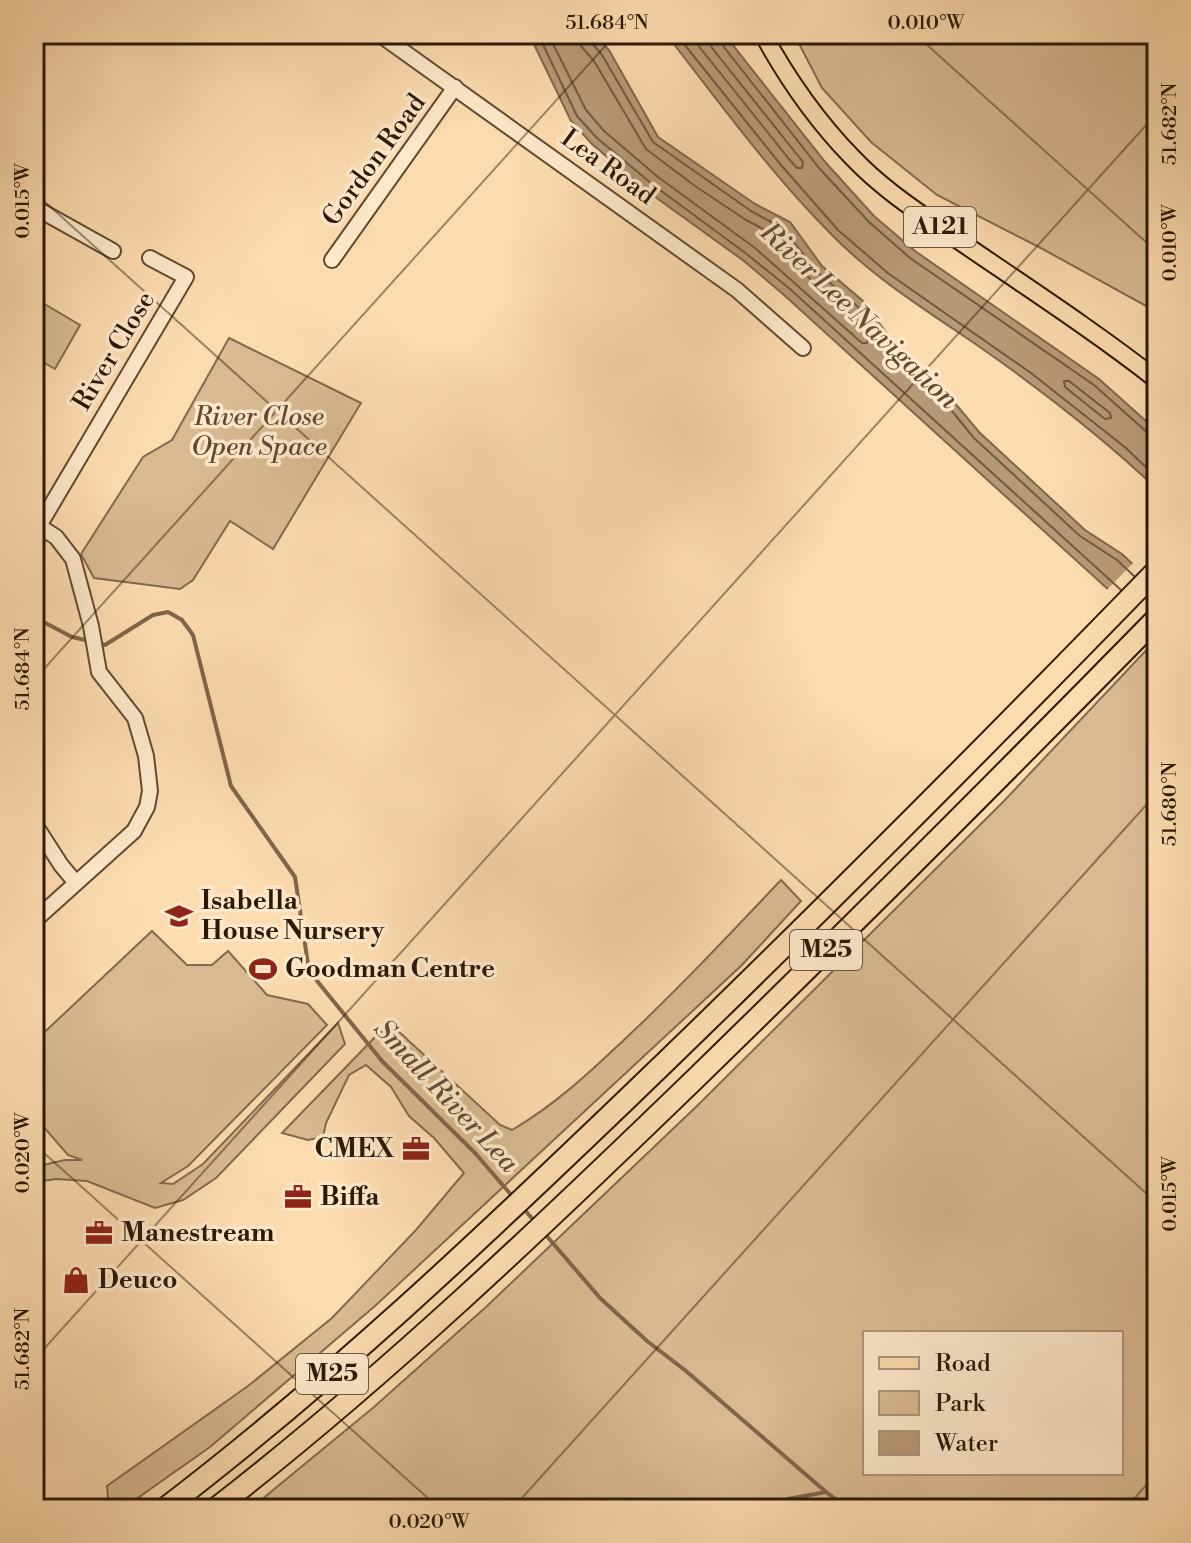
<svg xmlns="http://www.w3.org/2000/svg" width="1191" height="1543" font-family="'Libre Bodoni',serif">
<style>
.green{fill:#d9ba92;stroke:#836a4d;stroke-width:2;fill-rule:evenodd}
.water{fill:#b69976;stroke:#7f664a;stroke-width:2}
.pier{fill:#fcdbae}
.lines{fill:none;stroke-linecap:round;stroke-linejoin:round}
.shore{stroke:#72593f;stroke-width:2}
.stream{stroke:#7f664a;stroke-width:4}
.minor-casing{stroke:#614a32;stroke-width:18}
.major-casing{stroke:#2d1908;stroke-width:20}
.highway-casing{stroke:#2d1908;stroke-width:24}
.minor{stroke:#fde8ca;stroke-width:14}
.major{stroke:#fcdbae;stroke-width:16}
.highway{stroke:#fcdbae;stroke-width:20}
.ticks{fill:none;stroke:#2d1908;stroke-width:2;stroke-opacity:0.45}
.labels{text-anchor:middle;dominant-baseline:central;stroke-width:7;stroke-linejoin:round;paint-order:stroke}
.shield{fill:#fde8ca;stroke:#6b5742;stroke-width:2}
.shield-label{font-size:24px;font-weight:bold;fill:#2d1908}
.street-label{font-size:26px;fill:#2d1908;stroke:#fde8ca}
.park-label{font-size:26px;font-style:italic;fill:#614931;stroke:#fde8ca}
.poi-label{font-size:26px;font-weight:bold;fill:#2d1908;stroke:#fde8ca;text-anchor:start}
.water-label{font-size:28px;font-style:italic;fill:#644c34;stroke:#fde8ca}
.neatline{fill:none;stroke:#2d1908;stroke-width:3}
.ticks-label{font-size:20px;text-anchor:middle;fill:#2d1908}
</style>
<rect width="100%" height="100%" fill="#fcdbae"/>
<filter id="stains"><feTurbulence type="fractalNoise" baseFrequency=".0025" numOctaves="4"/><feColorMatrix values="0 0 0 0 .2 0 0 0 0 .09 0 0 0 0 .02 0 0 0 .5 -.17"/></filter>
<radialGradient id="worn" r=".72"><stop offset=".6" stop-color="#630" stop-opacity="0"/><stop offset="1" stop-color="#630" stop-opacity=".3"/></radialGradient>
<g class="green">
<path d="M794 34H1157V312L1039 247 937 195 871 142 822 88Z"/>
<path d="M36 299 80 325 55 369 34 357V303Z"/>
<path d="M229 338 361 403 273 549 230 521 193 580 180 589 94 578 81 554 143 457 172 440Z"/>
<path d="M1152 644 1157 648V1509H250L374 1407 486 1307 698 1105 1003 802ZM865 1333H1121V1473H865Z"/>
<path d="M781 880 801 901 742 965 375 1306 210 1447 122 1509H109L107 1486 248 1386 332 1318 416 1230 464 1173 434 1138 409 1116 391 1087 366 1065 349 1075 326 1123 323 1137 308 1140 282 1133 380 1032 395 1028 500 1125 512 1130C555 1105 590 1072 626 1038 680 987 730 934 781 880Z"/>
<path d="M152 931 187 965H212L228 951 267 995 308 1004 327 1025 188 1166 161 1183 173 1184 203 1164 338 1023 345 1044 216 1178 183 1200 155 1208 87 1181 56 1179 34 1182V1167L65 1160H82L68 1155 34 1116V1042Z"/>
</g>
<g class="water">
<path d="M529 34H594L609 50 658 137 755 204 790 222 822 266 863 301 901 353 943 389 979 432 1085 530 1122 554 1157 587 1111 592 784 295 744 261 647 191 592 144 571 121Z"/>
<path d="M666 34H724L826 163 874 216 915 251 1099 379 1157 431V489C1101 436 1040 389 977 345 927 311 874 278 832 235 771 174 719 102 666 34Z"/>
</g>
<path class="pier" d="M1135 561 1157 582 1156 640 1105 592Z"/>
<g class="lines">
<g class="shore">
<path d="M538 34 577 116 597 138 652 184 748 255 790 289 1121 590"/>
<path d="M548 34 586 110 604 131 658 177 755 248 862 343H867L868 338 849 313 808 277 777 236 746 220 695 186 646 149 594 61 581 46 578 34"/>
<path d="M589 34 590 41 602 55 653 142 751 211 784 229 816 271 857 306 895 358 938 394 974 438 1080 536 1117 560 1134 576"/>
<path d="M676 34 781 165 838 230 889 274 1031 373 1126 448 1157 478"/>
<path d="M689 34 789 159 797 168H802L803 162 712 48 708 34"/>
<path d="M718 34 720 42 819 168 869 222 910 258 1094 385 1149 434 1157 436"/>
<path d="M1064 381H1069L1110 413 1111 418 1105 419 1065 387Z"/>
</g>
<g class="stream">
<path d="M34 617 72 637 90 641"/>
<path d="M99 643 105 645 153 615 168 612 182 620 193 635 231 786 295 877 309 971 382 1061 475 1153 513 1197"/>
<path d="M522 1207 537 1224"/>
<path d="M545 1234 600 1298 647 1341 686 1371 826 1492 846 1507 856 1509"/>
<path d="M865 1403V1402"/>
<path d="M783 1509 788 1499 826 1492"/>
</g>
<g class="minor-casing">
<g id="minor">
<path d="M379 34 737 290 803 348"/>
<path d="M34 207 113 251"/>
<path d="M332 260 455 87"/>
<path d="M34 523 56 537 73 559 91 626 99 672 135 718 146 756 150 791 147 807 134 831 34 921"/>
<path d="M39 526 186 277 150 258"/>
<path d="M34 823 61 865 76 883"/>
</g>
</g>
<g class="major-casing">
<path id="major" d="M763 34C787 78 817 121 852 157 883 190 921 214 958 240 1025 286 1093 330 1157 380"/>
</g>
<g class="highway-casing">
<g id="highway">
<path d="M164 1509C329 1383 477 1243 627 1099 807 926 983 749 1157 570"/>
<path d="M215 1509C385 1377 541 1228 696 1078 851 927 1005 773 1157 618"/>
</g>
</g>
<use href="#minor" class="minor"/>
<use href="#major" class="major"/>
<use href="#highway" class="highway"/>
</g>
<path class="ticks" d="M915 34 1157 252M34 192 1157 1203M34 680 616 34M34 1144 440 1509M34 1360 1157 113M512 1509 1157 793M1125 1509 1157 1473"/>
<defs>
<g id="school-bare" transform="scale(2.16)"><path d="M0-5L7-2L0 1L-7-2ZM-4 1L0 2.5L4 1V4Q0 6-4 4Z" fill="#8f2418" stroke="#fde8ca" stroke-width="2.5" paint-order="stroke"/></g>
<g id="stadium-bare" transform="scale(2.16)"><path d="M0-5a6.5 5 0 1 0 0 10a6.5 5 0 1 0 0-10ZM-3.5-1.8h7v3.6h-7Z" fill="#8f2418" stroke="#fde8ca" stroke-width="2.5" paint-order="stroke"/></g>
<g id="office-bare" transform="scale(2.16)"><path d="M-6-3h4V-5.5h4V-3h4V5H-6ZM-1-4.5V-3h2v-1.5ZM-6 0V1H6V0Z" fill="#8f2418" stroke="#fde8ca" stroke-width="2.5" paint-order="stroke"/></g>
<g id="shop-bare" transform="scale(2.16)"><path d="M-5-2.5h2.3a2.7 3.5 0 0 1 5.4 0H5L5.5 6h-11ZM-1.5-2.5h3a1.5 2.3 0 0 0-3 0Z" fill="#8f2418" stroke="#fde8ca" stroke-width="2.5" paint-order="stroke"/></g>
</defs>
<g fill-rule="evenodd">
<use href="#school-bare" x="179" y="916"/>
<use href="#stadium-bare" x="263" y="969"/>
<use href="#office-bare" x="416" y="1149"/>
<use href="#office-bare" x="298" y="1197"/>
<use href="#office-bare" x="99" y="1233"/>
<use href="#shop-bare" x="76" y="1280"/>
</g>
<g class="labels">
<g class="shield">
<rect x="904" y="207" width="72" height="40" rx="6"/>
<rect x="790" y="930" width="72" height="40" rx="6"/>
<rect x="296" y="1354" width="72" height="40" rx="6"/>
</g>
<g class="shield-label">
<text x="940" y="227">A121</text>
<text x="826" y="950">M25</text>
<text x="332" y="1374">M25</text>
</g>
<g class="street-label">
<text transform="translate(374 160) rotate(-54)">Gordon Road</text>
<text transform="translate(608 167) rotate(36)">Lea Road</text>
<text transform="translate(114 351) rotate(-59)">River Close</text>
</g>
<g class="park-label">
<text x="259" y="417">River Close<tspan x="259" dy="30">Open Space</tspan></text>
</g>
<g class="poi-label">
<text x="201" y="901">Isabella<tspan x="201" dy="30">House Nursery</tspan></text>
<text x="285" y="969">Goodman Centre</text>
<text x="394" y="1149" text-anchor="end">CMEX</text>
<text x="320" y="1197">Biffa</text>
<text x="121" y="1233">Manestream</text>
<text x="98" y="1280">Deuco</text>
</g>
<g class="water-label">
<text transform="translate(859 316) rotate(43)">River Lee Navigation</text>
<text transform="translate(446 1096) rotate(47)">Small River Lea</text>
</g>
</g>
<rect width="1191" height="1543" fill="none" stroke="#fcdbae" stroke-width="88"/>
<rect x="863" y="1331" width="260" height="144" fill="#fde8ca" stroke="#aa957c" stroke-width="2"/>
<rect x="879" y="1357" width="40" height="12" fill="#fcdbae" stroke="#aa957c" stroke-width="2"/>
<text x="935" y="1371" font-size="24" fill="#2d1908">Road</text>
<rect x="879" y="1391" width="40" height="24" fill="#d9ba92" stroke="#aa957c" stroke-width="2"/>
<text x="935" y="1411" font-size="24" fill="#2d1908">Park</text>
<rect x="879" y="1431" width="40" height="24" fill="#b69976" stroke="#aa957c" stroke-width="2"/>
<text x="935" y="1451" font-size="24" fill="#2d1908">Water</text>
<rect x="44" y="44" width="1103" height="1455" class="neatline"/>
<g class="ticks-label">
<text x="607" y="29">51.684°N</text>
<text x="926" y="29">0.010°W</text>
<text transform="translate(1169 124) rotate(-90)" y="7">51.682°N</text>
<text transform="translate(22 201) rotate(-90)" y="7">0.015°W</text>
<text transform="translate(1169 243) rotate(-90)" y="7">0.010°W</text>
<text transform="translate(22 669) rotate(-90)" y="7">51.684°N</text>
<text transform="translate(1169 804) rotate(-90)" y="7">51.680°N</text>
<text transform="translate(22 1153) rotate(-90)" y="7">0.020°W</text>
<text transform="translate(1169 1194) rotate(-90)" y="7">0.015°W</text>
<text transform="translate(22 1349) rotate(-90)" y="7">51.682°N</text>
<text x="429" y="1528">0.020°W</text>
</g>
<rect width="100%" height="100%" filter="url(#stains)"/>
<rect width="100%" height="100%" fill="url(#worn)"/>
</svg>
